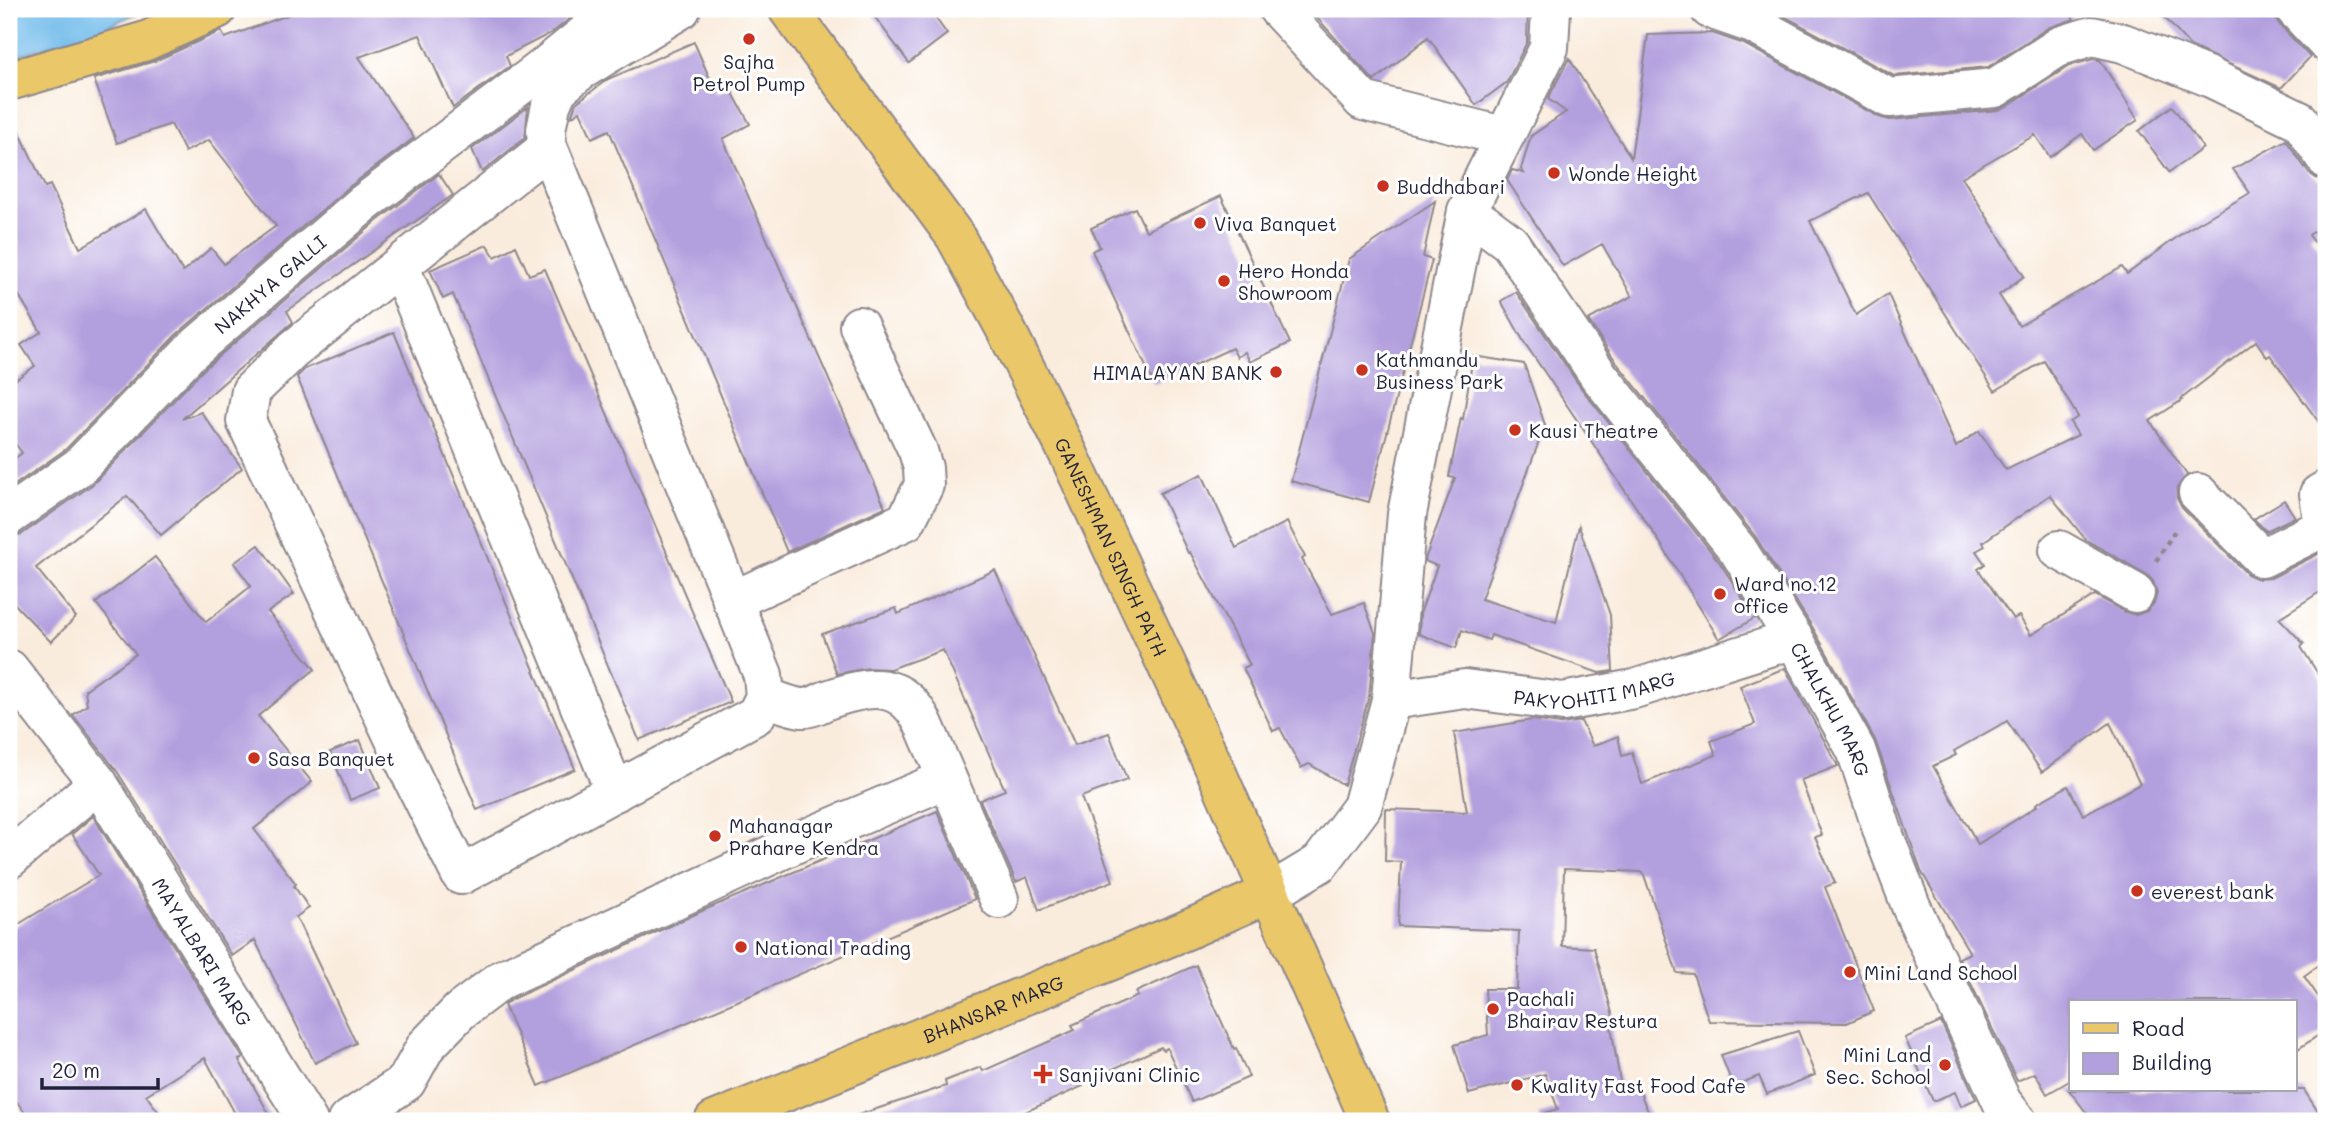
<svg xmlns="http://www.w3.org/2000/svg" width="2335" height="1130" font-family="Mali,sans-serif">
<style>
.water{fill:#72bceb;stroke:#4a6f93;stroke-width:2}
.building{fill:#b29fde;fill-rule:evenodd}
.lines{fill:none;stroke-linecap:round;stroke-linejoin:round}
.minor-casing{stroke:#8e878c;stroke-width:42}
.major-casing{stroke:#8e878c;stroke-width:42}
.highway-casing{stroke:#8e878c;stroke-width:42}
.path{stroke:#8e878c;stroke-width:4.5;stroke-dasharray:5 5;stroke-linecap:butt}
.minor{stroke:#fff;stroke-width:38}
.major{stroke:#eac769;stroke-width:38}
.highway{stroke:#eac769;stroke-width:38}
.poi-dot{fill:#c8321e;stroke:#fff;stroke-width:2.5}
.labels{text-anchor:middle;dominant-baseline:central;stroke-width:6;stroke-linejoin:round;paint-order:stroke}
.poi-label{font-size:19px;fill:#22223b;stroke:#fff;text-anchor:start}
.street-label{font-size:19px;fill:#22223b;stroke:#fff}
</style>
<rect width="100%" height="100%" fill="#fff"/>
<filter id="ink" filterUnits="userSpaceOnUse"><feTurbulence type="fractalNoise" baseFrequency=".0143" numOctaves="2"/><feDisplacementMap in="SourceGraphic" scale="14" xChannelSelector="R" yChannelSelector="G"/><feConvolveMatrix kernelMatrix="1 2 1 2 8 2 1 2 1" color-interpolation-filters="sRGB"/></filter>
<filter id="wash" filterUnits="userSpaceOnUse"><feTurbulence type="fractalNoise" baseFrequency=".00686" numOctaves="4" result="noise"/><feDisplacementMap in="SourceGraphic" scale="28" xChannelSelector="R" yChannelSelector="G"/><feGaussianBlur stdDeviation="1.57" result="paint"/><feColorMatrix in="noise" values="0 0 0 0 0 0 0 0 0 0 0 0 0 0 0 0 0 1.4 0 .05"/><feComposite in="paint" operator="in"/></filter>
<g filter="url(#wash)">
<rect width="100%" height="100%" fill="#faecdd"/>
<path class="water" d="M9 9H146L91 34 9 58Z"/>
<g id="blocks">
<g class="building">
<path d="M304 9H582L553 32 506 56 510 66 453 108 420 35 359 57 414 138 349 187 176 335 66 449 9 489V463L22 453 9 435V384L35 366 21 345 41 332 9 279V109L45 187 50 185 80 248 146 209 183 272 211 248 224 264 276 226 209 140 185 152 171 124 117 143 94 79 155 61 221 31 225 38Z"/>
<path d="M869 9H929L947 34 909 63Z"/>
<path d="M1309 9H1528L1527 42 1507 82 1476 105 1428 37 1374 81Z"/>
<path d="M1771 9H2067L2074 19 2048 28 1988 67 1894 76Z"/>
<path d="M2157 9H2274V15L2279 24 2310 57 2281 88 2190 46Z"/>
<path d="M1712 33 1744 44 1879 117 1890 120 1998 110 2007 106 2069 66 2093 59 2100 60 2138 120 2093 150 2082 134 2050 157 2035 135 1962 177 2024 276 1999 295 2019 326 2122 267 2127 274 2188 229 2250 193 2233 169 2286 140 2308 172 2316 178 2326 181V223L2309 235 2326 259V432L2270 355 2267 357 2256 341 2181 399 2182 400 2150 421 2187 475 2177 488V498L2182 508 2247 574 2258 579 2271 578 2326 550V588L2279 618 2304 644 2301 647 2326 686V960L2304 976 2326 1008V1030L2295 1051V1002H2071V1080L2047 1094 2035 1073 2017 1081 1959 958 1970 953 1921 871 1875 740 1813 628 1755 536 1617 363 1588 320 1632 296 1602 244 1563 266 1507 180 1512 170 1524 173 1521 169 1531 136 1566 112 1548 99 1569 58 1631 158 1648 35ZM1868 193 1995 391 2044 361 2078 417 2070 422 2078 435 2006 470 1979 431 1956 447 1888 294 1856 315 1810 221ZM2050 495 2086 540 2146 574 2153 581 2157 593 2154 603 2147 611 2136 615 2125 612 2095 595 2031 635 2019 616 2013 619 1978 569 1985 564 1976 551 1985 546 1983 542ZM2007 721 2042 772 2110 723 2140 784 2083 815 2068 786 2036 804 2037 806 1978 844 1933 766 1956 755 1954 751Z"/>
<path d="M694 42 716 93 729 86 750 124 723 139 885 507 787 552 609 130 592 138 580 111 571 117 576 103 608 79Z"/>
<path d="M2172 106 2203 148 2169 172 2139 131Z"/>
<path d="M528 107 525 138 482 172 472 149Z"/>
<path d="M439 174 453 195 287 311 293 322 182 419 201 412 242 468 161 535 127 496 36 568 76 617 51 642 9 598V537L22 534 93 484 205 368 377 221Z"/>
<path d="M1221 196 1290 343 1250 362 1245 352 1237 357 1232 348 1154 384 1092 251 1100 247 1091 228 1135 208 1146 231Z"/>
<path d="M1435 201 1423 257 1432 260 1369 502 1291 481 1349 259Z"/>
<path d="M487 245 495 257 516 246 529 275 545 269 731 702 639 740 453 294 443 299 430 270Z"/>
<path d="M1516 292 1581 388 1720 563 1755 618 1719 639 1659 541 1524 342 1501 301Z"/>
<path d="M394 332 575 769 477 810 297 377 305 369Z"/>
<path d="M1473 356 1524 364 1545 425 1481 599 1556 622 1579 526 1610 615 1613 671 1599 673 1491 635 1489 640 1462 630 1456 648 1419 634 1420 614 1437 566 1425 561V559L1455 478 1449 477 1461 418 1463 419Z"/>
<path d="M1202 474 1236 548 1287 522 1305 557 1302 559 1332 614 1364 603 1375 633 1369 696 1344 785 1309 764 1301 768 1280 728 1273 731 1243 668 1250 665 1190 552 1188 553 1160 493Z"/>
<path d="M2284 500 2295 517 2266 531 2254 519Z"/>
<path d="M259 545 294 594 268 612 315 669 258 716 312 782 254 829 296 884 294 886 309 908 296 917 356 1043 315 1063 255 940 232 956 117 771 73 715 87 705 85 690 136 654 96 603 155 557 206 622 251 586 234 563Z"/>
<path d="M995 570 1075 745 1109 733 1127 780 1081 797 1113 881 1039 910 1027 877 1016 882 980 800 1005 790 943 650 890 669 868 668 837 674 822 634 896 608 898 614Z"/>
<path d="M1785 668 1838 766 1801 780 1822 835 1815 837 1835 883 1825 887 1874 1011 1847 1023 1709 1021 1693 974 1677 973 1643 872 1564 869 1562 946 1594 948 1614 1020H1610L1621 1088 1636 1083 1652 1121H1540L1539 1115 1558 1109 1545 1074 1469 1094 1454 1045 1488 1035 1485 989H1517L1519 931 1398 926 1401 862 1385 861 1386 809 1467 812 1454 733 1532 720 1561 724 1581 721 1593 746 1618 736 1622 756 1632 753 1642 784 1716 755 1711 741 1755 724 1740 686Z"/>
<path d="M360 740 380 788 350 800 330 752Z"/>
<path d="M937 811 975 899 539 1086 504 1005 512 999 702 911Z"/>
<path d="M93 816 243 1058 239 1060 273 1121H239L205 1058 146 1095 165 1121H31L9 1091V930L99 875 72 834Z"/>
<path d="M1196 965 1234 1049 1236 1048 1249 1077 1192 1102 1167 1048 1163 1050 1161 1047 1082 1083 1083 1086 1005 1121H859L858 1115 946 1086 945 1081 981 1067 983 1071 1075 1030 1072 1025 1138 996 1136 992Z"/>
<path d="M1941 1022 1976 1099 1961 1106 1955 1092 1933 1101 1905 1038Z"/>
<path d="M1798 1031 1815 1075 1767 1094 1759 1076 1733 1086 1721 1055Z"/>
<path d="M2069 1090H2304L2324 1121H2093Z"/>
</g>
</g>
</g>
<g filter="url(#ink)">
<use href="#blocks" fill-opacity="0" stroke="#8e878c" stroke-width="2"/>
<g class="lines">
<g class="minor-casing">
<g id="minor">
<path d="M1278 9 1363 101 1503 136"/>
<path d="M1710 9 1753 24 1889 98 1995 88 2060 46 2092 36 2123 43 2209 77 2300 121 2326 159"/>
<path d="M2295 9 2326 42"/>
<path d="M547 145 763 675 765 697 756 715 461 875 416 785 246 421 251 391 293 350 540 154 547 145 546 130 551 105 558 89 580 71 681 9"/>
<path id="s1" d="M1467 211 1510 243 1599 376 1738 550 1794 639 1856 750 1885 838 1911 906 2002 1102 2017 1121"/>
<path d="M400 267 615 792"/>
<path d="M2198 493 2262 558 2324 527 2319 494 2326 490"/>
<path id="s2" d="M9 516 80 466 190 352 363 204 543 68 616 9"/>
<path d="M2059 550 2135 593"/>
<path d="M732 601 906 521 924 485 923 468 918 451 859 326"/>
<path id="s3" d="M9 669 98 783 308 1121"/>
<path d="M765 697C776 700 790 707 802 708 809 709 820 703 827 700 870 685 902 679 924 725L999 899"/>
<path id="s4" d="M1391 700 1465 689 1563 702 1634 689 1794 639"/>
<path d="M9 859 98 783"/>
<path d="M1270 893 1320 863 1362 807 1391 700 1407 514 1467 211 1549 48 1551 9"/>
<path d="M347 1121 406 1082 426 1046 460 1011 501 980 814 835 947 779"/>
</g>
</g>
<g class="major-casing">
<g id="major">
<path d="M9 81 146 41 217 9"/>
<path id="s5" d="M714 1121 1182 932 1270 893"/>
</g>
</g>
<g class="highway-casing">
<g id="highway">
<path id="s6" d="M788 9 955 236 1006 330 1069 455 1216 771 1370 1121"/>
</g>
</g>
<path class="path" d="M2156 561 2177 527"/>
<use href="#minor" class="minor"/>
<use href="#major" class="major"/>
<use href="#highway" class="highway"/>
</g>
</g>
<g class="poi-dot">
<circle cx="749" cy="39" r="7"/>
<circle cx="1554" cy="173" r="7"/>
<circle cx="1383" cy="186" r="7"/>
<circle cx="1200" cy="223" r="7"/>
<circle cx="1224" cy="281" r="7"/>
<circle cx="1362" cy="370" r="7"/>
<circle cx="1276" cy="372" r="7"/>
<circle cx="1515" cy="430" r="7"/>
<circle cx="1720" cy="594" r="7"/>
<circle cx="254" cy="758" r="7"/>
<circle cx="715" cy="836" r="7"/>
<circle cx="2137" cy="891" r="7"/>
<circle cx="741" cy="947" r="7"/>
<circle cx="1850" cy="972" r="7"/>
<circle cx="1493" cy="1009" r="7"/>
<circle cx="1945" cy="1065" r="7"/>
<path d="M1039.5 1063.5h7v7h7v7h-7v7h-7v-7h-7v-7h7z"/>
<circle cx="1517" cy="1085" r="7"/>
</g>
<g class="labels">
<g class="poi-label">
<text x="749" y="61" text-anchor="middle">Sajha<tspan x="749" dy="22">Petrol Pump</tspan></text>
<text x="1568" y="173">Wonde Height</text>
<text x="1397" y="186">Buddhabari</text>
<text x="1214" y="223">Viva Banquet</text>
<text x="1238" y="270">Hero Honda<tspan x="1238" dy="22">Showroom</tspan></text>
<text x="1376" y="359">Kathmandu<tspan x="1376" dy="22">Business Park</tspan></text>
<text x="1262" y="372" text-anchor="end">HIMALAYAN BANK</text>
<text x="1529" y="430">Kausi Theatre</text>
<text x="1734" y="583">Ward no.12<tspan x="1734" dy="22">office</tspan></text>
<text x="268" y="758">Sasa Banquet</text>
<text x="729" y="825">Mahanagar<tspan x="729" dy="22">Prahare Kendra</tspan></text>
<text x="2151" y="891">everest bank</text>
<text x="755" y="947">National Trading</text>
<text x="1864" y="972">Mini Land School</text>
<text x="1507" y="998">Pachali<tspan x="1507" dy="22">Bhairav Restura</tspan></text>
<text x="1931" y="1054" text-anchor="end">Mini Land<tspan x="1931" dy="22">Sec. School</tspan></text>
<text x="1059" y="1074">Sanjivani Clinic</text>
<text x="1531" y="1085">Kwality Fast Food Cafe</text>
</g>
<g class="street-label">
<text stroke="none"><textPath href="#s2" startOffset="350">NAKHYA GALLI</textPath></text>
<text stroke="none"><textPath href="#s6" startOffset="630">GANESHMAN SINGH PATH</textPath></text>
<text stroke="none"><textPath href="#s4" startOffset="206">PAKYOHITI MARG</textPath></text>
<text stroke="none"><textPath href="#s1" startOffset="621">CHALKHU MARG</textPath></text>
<text stroke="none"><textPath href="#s3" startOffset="343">MAYALBARI MARG</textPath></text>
<text stroke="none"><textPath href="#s5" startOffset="301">BHANSAR MARG</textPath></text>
</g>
</g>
<rect width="2335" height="1130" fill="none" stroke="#fff" stroke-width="35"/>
<rect x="2069" y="1000" width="228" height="91" fill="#ffffff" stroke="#a7a7b1" stroke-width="2"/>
<rect x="2083" y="1023" width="35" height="10" fill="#eac769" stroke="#a7a7b1" stroke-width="2"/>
<text x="2132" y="1036" font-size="21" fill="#22223b">Road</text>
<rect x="2083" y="1053" width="35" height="21" fill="#b29fde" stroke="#a7a7b1" stroke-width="2"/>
<text x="2132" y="1070" font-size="21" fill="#22223b">Building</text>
<path d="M42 1078v10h116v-10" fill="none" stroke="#22223b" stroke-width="3.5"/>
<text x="52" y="1078" font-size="21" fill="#22223b" stroke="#ffffff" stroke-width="5" paint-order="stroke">20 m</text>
</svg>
